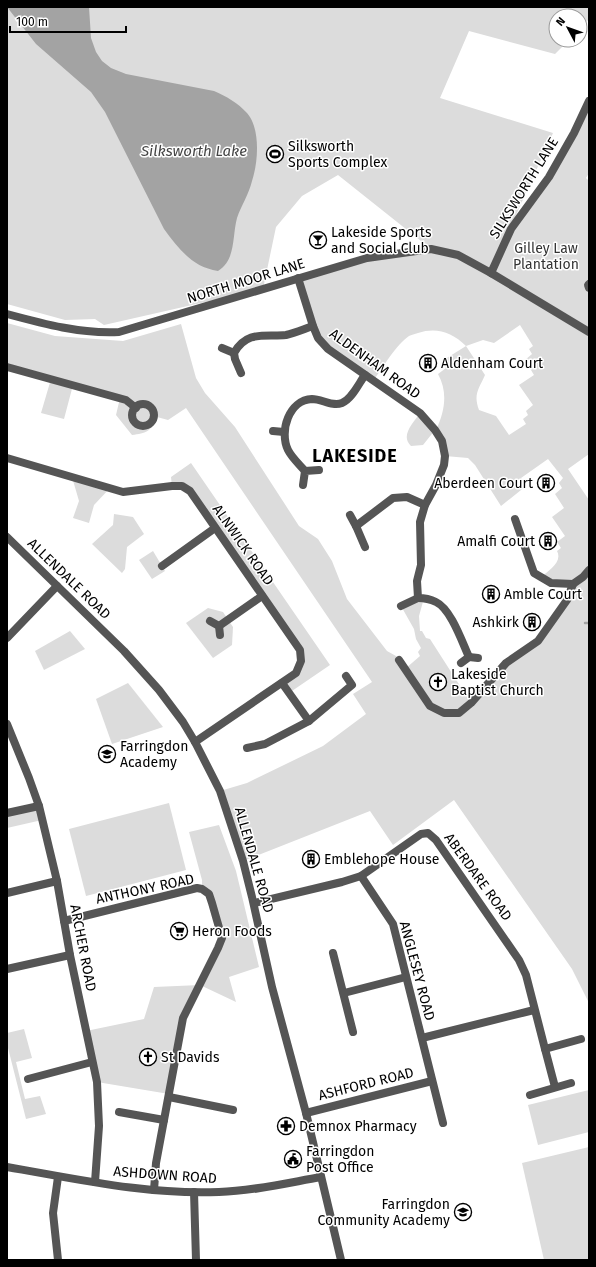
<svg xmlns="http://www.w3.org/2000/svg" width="596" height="1267" font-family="'Fira Sans',sans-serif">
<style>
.green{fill:#dcdcdc;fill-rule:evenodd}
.water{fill:#a3a3a3}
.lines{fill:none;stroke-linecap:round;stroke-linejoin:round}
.stream{stroke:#a3a3a3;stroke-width:2.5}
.minor{stroke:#555;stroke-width:8}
.tertiary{stroke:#555;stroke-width:8}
.labels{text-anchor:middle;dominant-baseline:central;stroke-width:3;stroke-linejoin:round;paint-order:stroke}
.poi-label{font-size:14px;fill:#000;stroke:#fff;text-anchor:start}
.street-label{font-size:14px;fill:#000;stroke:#fff}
.park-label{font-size:14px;fill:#333;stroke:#fff}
.water-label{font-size:15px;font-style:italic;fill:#444;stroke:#fff}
.district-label{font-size:18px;font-weight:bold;letter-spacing:1px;fill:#000;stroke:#fff}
</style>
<rect width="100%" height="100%" fill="#fff"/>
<g class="green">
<path d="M7 7H589V19L580 29V16H556V40H569L555 54 469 31 440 98 553 133 498 255 549 177 589 103V173L586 178 589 181V454L568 469 589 500V1003L572 969 454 800 393 845 370 811 243 861 220 791 247 783 323 746 366 714 353 694 372 682 186 408 168 420 157 417C151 432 146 433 132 435L116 415 120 398 73 385 64 419 41 413 51 379 7 367V323L55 336 123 341 181 324 196 378 205 393 235 427 299 526 318 539 332 561 347 599 387 651 396 656 405 669 420 656 418 652 421 648 416 639 414 629 401 606 424 598 419 616 420 631H422L426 638 430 639 471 703 506 663 538 641 573 584 541 577C548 571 563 562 557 551L561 548 557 542 565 536 552 517 564 508 555 494 562 488 559 483 563 478 548 459 521 478 526 486 501 506 475 465 468 458 445 456 435 430 423 445 411 446C400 436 413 423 420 413L436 430C445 411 448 392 438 374L446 368 442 361 466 346C452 332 436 327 418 333 415 334 411 335 409 336 397 344 382 368 374 380L318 338 298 278 367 258 431 249 338 175 302 196 276 227 263 289 104 325 95 319 65 320 7 304ZM520 325 533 346 529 349 532 354 525 360 534 375 519 385 533 405 526 411 528 415 523 419 526 424 509 435 496 416 479 410C473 394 479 389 485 375L466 346 483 340 494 343Z"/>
<path d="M191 463 330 665 289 693 282 683 296 673 300 650 190 491 172 486 171 477Z"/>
<path d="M72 477 110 488 94 505 89 523 73 518 79 501Z"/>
<path d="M114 514 133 517 144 534 127 547 125 569 122 573 92 544 113 525Z"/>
<path d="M153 551 165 571 152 579 139 560Z"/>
<path d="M208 608 223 612 233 627 232 645 213 658 186 623Z"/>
<path d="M70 631 85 649 44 670 35 651Z"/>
<path d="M128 683 163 727 112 744 96 699Z"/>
<path d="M169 803 186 870 86 896 69 829Z"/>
<path d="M39 806 42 820 7 828V813Z"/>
<path d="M219 825 236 871 259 967 229 977 236 1002 200 985 183 1018 169 1094 97 1082 86 1031 144 1019 154 987 200 985 221 938 212 903 202 889V880L189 832Z"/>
<path d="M24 1029 32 1058 16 1062 25 1099 40 1096 46 1114 26 1119 7 1044V1033Z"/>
<path d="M589 1090V1132L538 1145 528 1105Z"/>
<path d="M589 1147V1260H544L522 1163Z"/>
</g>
<path class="water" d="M7 7H89L91 38 96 52 102 61 111 68 126 74 214 91C226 96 238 103 247 113 261 129 258 163 252 181 249 194 241 206 237 218 232 237 236 260 218 271 192 267 179 249 164 229L105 112 91 92 36 44Z"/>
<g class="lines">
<path class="stream" d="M585 623H589"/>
<g class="minor">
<path d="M298 278 313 326 318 338 328 349 420 413 435 430 442 441 445 456 444 465 436 485 425 505 420 522 421 565 417 581 418 598C423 598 430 599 436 602 451 609 462 642 469 657L461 663"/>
<path d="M589 284 588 285 589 288"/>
<path d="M222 348 234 353"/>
<path d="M7 367 126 400 136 408"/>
<path d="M241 373 235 359 234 353C247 330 265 337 286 335 295 333 304 329 313 326"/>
<circle cx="143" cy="415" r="11"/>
<path d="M273 431 284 432"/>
<path d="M7 458 123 492 172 486H182L190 491 300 650 301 661 296 673 195 742"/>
<path d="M305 471C300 465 292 458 288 450 279 431 289 400 312 399 322 399 332 407 342 403 352 399 359 383 365 375"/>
<path d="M303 485 305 471 319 470"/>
<path d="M350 515 356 526"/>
<path d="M515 519 534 573 551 583 573 584"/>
<path d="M365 547 356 526 393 498 407 497 425 505"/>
<path d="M162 566 215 528"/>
<path d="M401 606 418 598"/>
<path d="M210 621 219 626 220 635"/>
<path d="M219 626 262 596"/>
<path d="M7 638 57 586"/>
<path d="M469 657 478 658"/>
<path d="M399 660 430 706 444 713H459L471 703 506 663 538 641 567 600 573 584 583 577 589 570"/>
<path d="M282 683 309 721"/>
<path d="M7 724 29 778 39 806 57 881 70 955 97 1082 99 1126 95 1182"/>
<path d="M247 748 265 744 309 721 352 685 346 676"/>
<path d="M7 813 39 806"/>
<path d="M361 876 393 924 443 1123"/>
<path d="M7 893 57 881"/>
<path d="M254 903 342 882 361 876 421 834 428 833 436 840 519 960 526 975 545 1049"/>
<path d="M64 921 197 888 202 889 209 894 212 903 222 938 218 948 183 1018 156 1163 154 1190"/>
<path d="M333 953 353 1032"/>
<path d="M7 969 70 955"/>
<path d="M344 993 406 977"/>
<path d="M422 1038 534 1010"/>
<path d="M28 1079 92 1062"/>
<path d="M555 1087 545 1049 581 1039"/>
<path d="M530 1095 571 1083"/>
<path d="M169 1097 233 1110"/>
<path d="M119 1112 164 1120"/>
<path d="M306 1113 432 1081"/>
<path d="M7 1167C77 1179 147 1195 219 1192 253 1191 287 1183 321 1177"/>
<path d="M194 1192 196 1260"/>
<path d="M58 1260 53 1213 58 1177"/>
</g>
<g class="tertiary">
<path d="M491 273 511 229 549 177 574 133 589 101"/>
<path d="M7 314C44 324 81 334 119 332L367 258 431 249 458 255 491 273 589 332"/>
<path d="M7 537 124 651 159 690 183 722 195 742 220 791 243 861 252 897 272 987 306 1113 341 1260"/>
</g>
</g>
<defs>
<g id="stadium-ring" transform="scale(0.9)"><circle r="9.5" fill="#fff" stroke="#000" stroke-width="1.5"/><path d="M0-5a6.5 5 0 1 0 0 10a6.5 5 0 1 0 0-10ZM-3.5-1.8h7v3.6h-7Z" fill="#000"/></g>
<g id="bar-ring" transform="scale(0.9)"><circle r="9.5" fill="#fff" stroke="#000" stroke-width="1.5"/><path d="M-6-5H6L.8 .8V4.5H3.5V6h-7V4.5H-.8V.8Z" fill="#000"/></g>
<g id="building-ring" transform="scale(0.9)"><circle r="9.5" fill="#fff" stroke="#000" stroke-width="1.5"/><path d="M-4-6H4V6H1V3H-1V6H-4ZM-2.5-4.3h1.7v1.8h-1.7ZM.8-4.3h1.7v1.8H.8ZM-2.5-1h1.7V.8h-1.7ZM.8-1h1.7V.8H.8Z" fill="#000"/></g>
<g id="church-ring" transform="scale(0.9)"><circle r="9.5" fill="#fff" stroke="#000" stroke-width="1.5"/><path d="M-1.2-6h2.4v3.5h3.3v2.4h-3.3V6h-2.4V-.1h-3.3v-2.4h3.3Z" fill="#000"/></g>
<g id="school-ring" transform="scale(0.9)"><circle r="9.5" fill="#fff" stroke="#000" stroke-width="1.5"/><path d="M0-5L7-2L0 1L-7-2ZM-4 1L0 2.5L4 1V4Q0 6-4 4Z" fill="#000"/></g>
<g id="supermarket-ring" transform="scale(0.9)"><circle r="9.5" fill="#fff" stroke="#000" stroke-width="1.5"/><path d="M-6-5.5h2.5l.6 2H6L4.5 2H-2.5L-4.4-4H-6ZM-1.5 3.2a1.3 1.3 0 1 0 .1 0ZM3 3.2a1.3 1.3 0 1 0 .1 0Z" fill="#000"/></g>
<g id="pharmacy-ring" transform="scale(0.9)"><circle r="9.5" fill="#fff" stroke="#000" stroke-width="1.5"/><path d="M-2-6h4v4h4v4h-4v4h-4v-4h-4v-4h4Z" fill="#000"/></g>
<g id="civic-ring" transform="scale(0.9)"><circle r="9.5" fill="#fff" stroke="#000" stroke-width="1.5"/><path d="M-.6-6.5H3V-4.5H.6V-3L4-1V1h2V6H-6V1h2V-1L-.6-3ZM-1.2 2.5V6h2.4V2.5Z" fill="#000"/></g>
</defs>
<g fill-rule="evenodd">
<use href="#stadium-ring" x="275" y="154"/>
<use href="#bar-ring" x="318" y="240"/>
<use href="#building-ring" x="428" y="363"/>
<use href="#building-ring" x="546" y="483"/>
<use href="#building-ring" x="548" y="541"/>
<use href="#building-ring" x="491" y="594"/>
<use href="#building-ring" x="532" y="622"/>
<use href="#church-ring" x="438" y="682"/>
<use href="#school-ring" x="107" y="754"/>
<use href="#building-ring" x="311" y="859"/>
<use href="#supermarket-ring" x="179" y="931"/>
<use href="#church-ring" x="148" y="1057"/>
<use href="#pharmacy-ring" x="286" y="1126"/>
<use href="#civic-ring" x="293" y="1159"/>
<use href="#school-ring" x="463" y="1212"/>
</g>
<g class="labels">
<g class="poi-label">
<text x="288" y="146">Silksworth<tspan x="288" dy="16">Sports Complex</tspan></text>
<text x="331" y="232">Lakeside Sports<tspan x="331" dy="16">and Social Club</tspan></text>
<text x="441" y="363">Aldenham Court</text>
<text x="533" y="483" text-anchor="end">Aberdeen Court</text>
<text x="535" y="541" text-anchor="end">Amalfi Court</text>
<text x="504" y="594">Amble Court</text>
<text x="519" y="622" text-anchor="end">Ashkirk</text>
<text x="451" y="674">Lakeside<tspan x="451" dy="16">Baptist Church</tspan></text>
<text x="120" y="746">Farringdon<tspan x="120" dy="16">Academy</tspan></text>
<text x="324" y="859">Emblehope House</text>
<text x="192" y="931">Heron Foods</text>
<text x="161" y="1057">St Davids</text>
<text x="299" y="1126">Demnox Pharmacy</text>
<text x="306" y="1151">Farringdon<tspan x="306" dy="16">Post Office</tspan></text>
<text x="450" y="1204" text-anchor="end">Farringdon<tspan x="450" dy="16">Community Academy</tspan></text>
</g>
<g class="street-label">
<text transform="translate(524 188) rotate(-58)">SILKSWORTH LANE</text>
<text transform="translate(246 281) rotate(-17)">NORTH MOOR LANE</text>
<text transform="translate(375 364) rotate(36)">ALDENHAM ROAD</text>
<text transform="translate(243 545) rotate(55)">ALNWICK ROAD</text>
<text transform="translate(69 579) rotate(44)">ALLENDALE ROAD</text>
<text transform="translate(254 860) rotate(74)">ALLENDALE ROAD</text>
<text transform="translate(478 877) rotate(54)">ABERDARE ROAD</text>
<text transform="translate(145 889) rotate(-12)">ANTHONY ROAD</text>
<text transform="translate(83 948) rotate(79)">ARCHER ROAD</text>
<text transform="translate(417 971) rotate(75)">ANGLESEY ROAD</text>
<text transform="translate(366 1084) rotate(-14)">ASHFORD ROAD</text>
<text transform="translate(165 1175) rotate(4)">ASHDOWN ROAD</text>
</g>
<g class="park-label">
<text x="546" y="248">Gilley Law<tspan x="546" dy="16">Plantation</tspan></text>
</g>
<g class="water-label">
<text x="194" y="151">Silksworth Lake</text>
</g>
<g class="district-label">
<text x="355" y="456">LAKESIDE</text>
</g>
</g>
<rect width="596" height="1267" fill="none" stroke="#000000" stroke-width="16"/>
<g transform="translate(568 28) rotate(311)"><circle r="19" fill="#ffffff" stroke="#999999"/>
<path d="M0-3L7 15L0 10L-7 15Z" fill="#000000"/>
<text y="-6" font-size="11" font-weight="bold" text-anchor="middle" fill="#000000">N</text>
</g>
<path d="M10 26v6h116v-6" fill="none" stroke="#000000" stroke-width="2"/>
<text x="16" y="26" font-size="12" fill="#000000" stroke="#ffffff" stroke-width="3" paint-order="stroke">100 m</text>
</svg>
